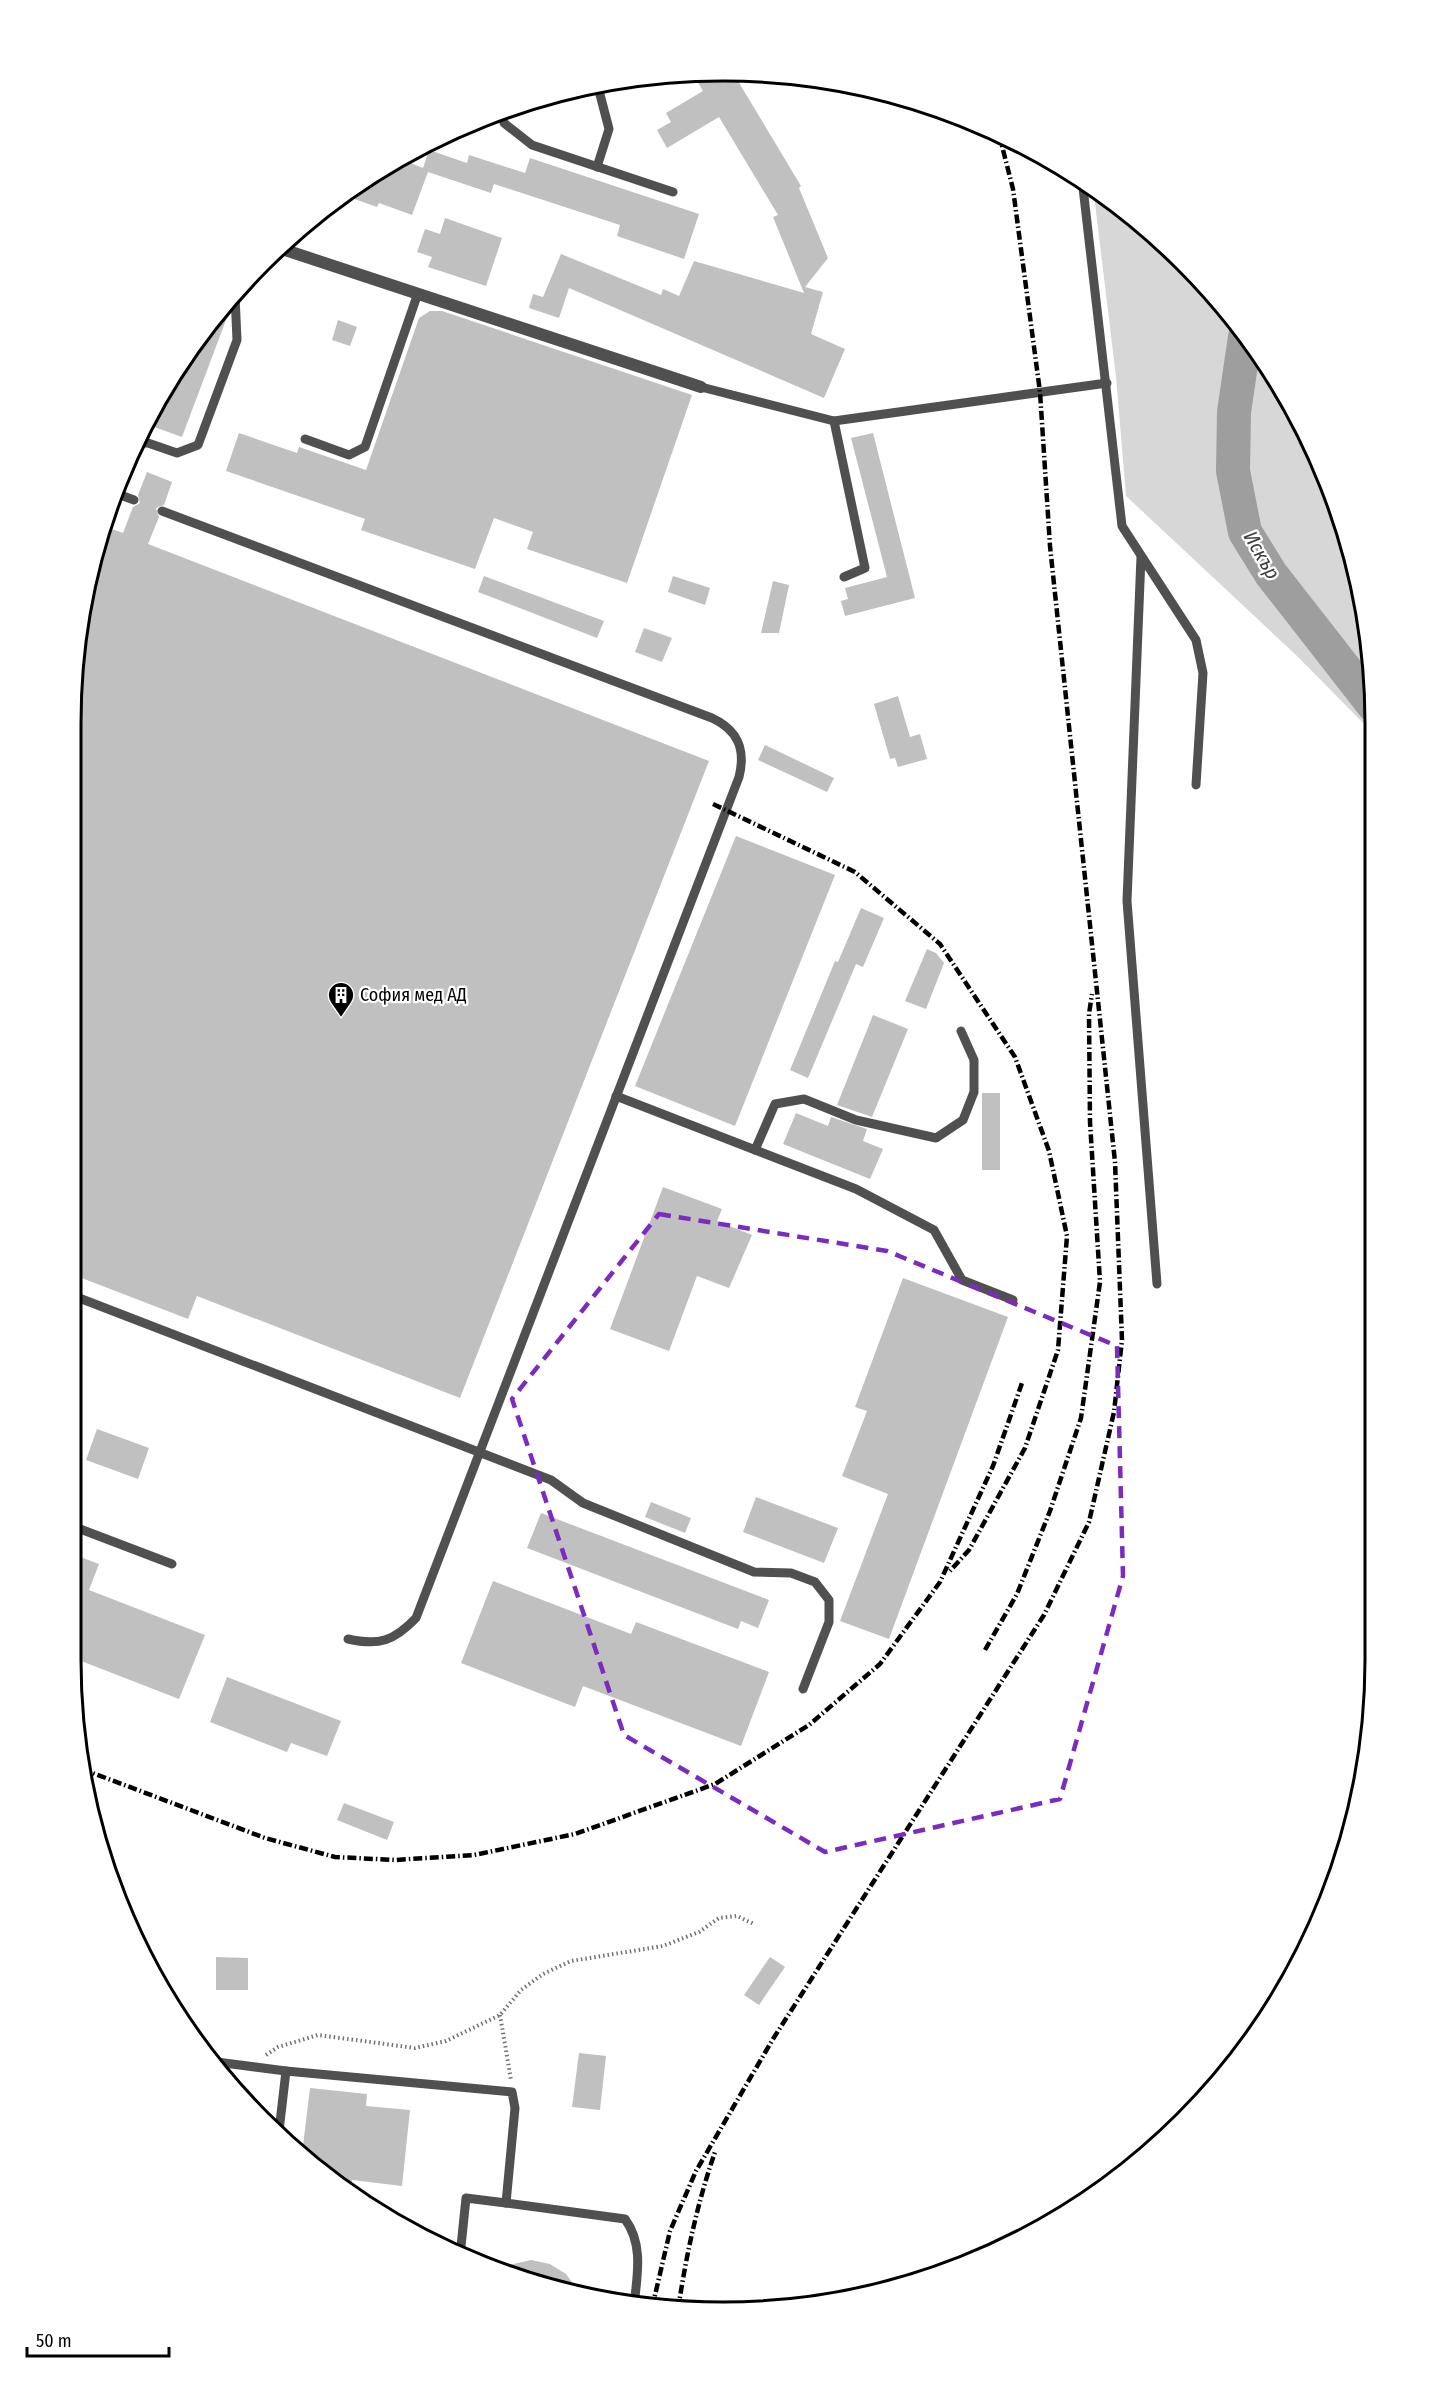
<svg xmlns="http://www.w3.org/2000/svg" width="1446" height="2383" font-family="'Fira Sans Condensed',sans-serif">
<style>
.green{fill:#d7d7d7}
.lines{fill:none;stroke-linecap:round;stroke-linejoin:round}
.river{stroke:#9e9e9e;stroke-width:34}
.building{fill:#c0c0c0}
.path{stroke:#727272;stroke-width:4;stroke-dasharray:1.5 3;stroke-linecap:butt}
.lane{stroke:#505050;stroke-width:9}
.street{stroke:#505050;stroke-width:12}
.rail{stroke:#000;stroke-width:4.5;stroke-dasharray:9 3 1.5 3;stroke-linecap:butt}
.marked{fill:none;stroke:#7b2cbf;stroke-width:4.5;stroke-dasharray:12 8;stroke-linejoin:round}
.labels{text-anchor:middle;dominant-baseline:central;stroke-width:4.5;stroke-linejoin:round;paint-order:stroke}
.poi-label{font-size:18px;fill:#000;stroke:#fff;text-anchor:start}
.water-label{font-size:20px;font-style:italic;fill:#3f3f3f;stroke:#fff}
.rim{fill:none;stroke:#000;stroke-width:3}
</style>
<rect width="100%" height="100%" fill="#fff"/>
<path class="green" d="M1093 187 1213 293 1288 397 1353 554 1374 680V734L1297 656 1126 496 1116 377Z"/>
<g class="lines">
<path class="river" d="M1245 337 1234 412 1233 471 1245 532 1271 574 1374 706"/>
</g>
<g class="building">
<path d="M723 70 732 71 801 186 799 188 828 258 805 287 823 292 811 334 845 349 824 398 569 288 559 318 529 308 533 294 543 297 561 254 661 295 663 289 679 296 694 261 804 293 773 217 778 215 719 117 667 148 657 130 671 122 666 113 703 91 693 74Z"/>
<path d="M429 150 467 163 469 155 525 173 530 158 699 214 684 259 617 236 620 225 494 184 491 193 428 172 412 215 379 203 377 207 343 195 361 180 400 159 423 168Z"/>
<path d="M445 218 502 238 486 286 428 267 432 257 417 252 425 229 440 234Z"/>
<path d="M229 302V312L182 437 149 425 181 360Z"/>
<path d="M430 311H442L692 395 627 583 527 549 533 532 494 518 475 569 361 530 365 519 226 471 239 433 297 453 299 447 366 470 419 318Z"/>
<path d="M338 320 357 327 350 346 332 340Z"/>
<path d="M873 433 915 598 845 616 841 601 848 599 845 588 887 577 851 438Z"/>
<path d="M147 472 172 482 164 505 156 508 159 517 148 544 709 761 460 1398 197 1296 188 1319 74 1275 72 680 103 526 123 533 133 507 140 503 138 495Z"/>
<path d="M484 576 604 621 597 638 478 592Z"/>
<path d="M673 576 710 588 705 605 668 592Z"/>
<path d="M773 581 789 585 779 633H761Z"/>
<path d="M644 628 672 638 662 662 635 652Z"/>
<path d="M898 696 910 737 920 734 927 759 898 767 895 758 890 759 874 704Z"/>
<path d="M765 745 834 778 827 792 758 760Z"/>
<path d="M736 836 835 875 735 1126 635 1086Z"/>
<path d="M861 908 884 918 863 967 856 964 808 1078 790 1070 835 961 838 962Z"/>
<path d="M927 949 936 953 944 963 926 1009 905 1001Z"/>
<path d="M873 1015 908 1029 872 1117 837 1105Z"/>
<rect x="982" y="1093" width="18" height="77"/>
<path d="M796 1113 828 1126 831 1117 867 1129 863 1141 883 1149 870 1179 783 1144Z"/>
<path d="M663 1187 722 1209 717 1221 752 1235 729 1288 697 1276 669 1351 610 1329Z"/>
<path d="M903 1278 1008 1317 889 1639 840 1621 888 1494 842 1476 867 1411 855 1407Z"/>
<path d="M97 1429 149 1448 138 1479 86 1460Z"/>
<path d="M756 1497 838 1528 824 1563 743 1532Z"/>
<path d="M651 1502 691 1518 685 1533 645 1517Z"/>
<path d="M541 1513 769 1600 758 1628 741 1621 738 1629 527 1548Z"/>
<path d="M75 1555 99 1564 89 1590 205 1635 179 1699 76 1659Z"/>
<path d="M493 1581 631 1634 636 1622 769 1672 741 1746 583 1686 575 1707 461 1663Z"/>
<path d="M227 1677 341 1721 327 1756 291 1743 287 1752 210 1722Z"/>
<path d="M344 1803 394 1822 387 1840 337 1820Z"/>
<path d="M216 1957 248 1958V1990H216Z"/>
<path d="M770 1957 785 1967 759 2005 744 1995Z"/>
<path d="M579 2053 606 2056 600 2110 572 2107Z"/>
<path d="M310 2088 367 2094 366 2106 410 2110 402 2186 352 2180 350 2193 326 2178 302 2154Z"/>
<path d="M531 2260 550 2264 566 2274 580 2293 514 2278 492 2269Z"/>
</g>
<g class="lines">
<g class="path">
<path d="M500 2015 511 2080"/>
<path d="M266 2055 278 2047 318 2035 415 2048 446 2041 500 2015 521 1990 543 1974 571 1961 663 1946 699 1932 719 1918 737 1916 754 1924"/>
</g>
<g class="lane">
<path d="M597 83 609 129 597 167"/>
<path d="M502 111 504 123 532 145 673 192"/>
<path d="M1082 179 1122 526 1196 640 1203 673 1196 785"/>
<path d="M701 387 834 421 1107 383"/>
<path d="M834 421 865 568 844 577"/>
<path d="M305 439 349 455 365 447 418 293"/>
<path d="M140 443H148L177 453 198 445 237 340 235 295"/>
<path d="M115 493 134 500"/>
<path d="M162 511 712 718C738 730 746 749 739 777L416 1618C394 1641 379 1646 348 1639"/>
<path d="M1141 557 1127 901 1157 1284"/>
<path d="M616 1096 856 1189 934 1230 962 1280 1013 1300"/>
<path d="M755 1150 775 1104 804 1099 856 1120 936 1138 963 1120 974 1092V1060L961 1031"/>
<path d="M74 1296 551 1480 583 1503 754 1572 791 1573 815 1582 829 1600V1622L803 1689"/>
<path d="M75 1527 172 1564"/>
<path d="M209 2061 286 2071 279 2131"/>
<path d="M286 2071 512 2092 515 2108 506 2203 625 2219C644 2245 637 2276 634 2306"/>
<path d="M460 2256 466 2198 506 2203"/>
</g>
<path class="street" d="M279 248 701 387"/>
<g class="rail">
<path d="M713 804 855 872 940 944 1015 1057 1049 1151 1067 1236 1058 1350 1025 1448 969 1550 950 1571"/>
<path d="M985 1650 1017 1594 1050 1511 1081 1418 1100 1282 1090 1122 1089 1014 1092 994"/>
<path d="M82 1769 265 1838 335 1857 395 1860 474 1855 575 1834 715 1784 809 1725 880 1664 940 1582 993 1466 1022 1383"/>
<path d="M115 1893 133 1917 178 2013"/>
<path d="M652 2308 670 2231 696 2171 773 2039 1044 1615 1089 1522 1114 1412 1122 1340 1115 1162 1050 546 1040 392 1013 189 999 134"/>
<path d="M678 2310C686 2256 697 2204 715 2152"/>
</g>
</g>
<path class="marked" d="M659 1214 887 1251 1117 1346 1123 1576 1060 1799 825 1852 624 1735 512 1399Z"/>
<defs>
<g id="building-pin" transform="scale(1.35)"><path d="M0 17L-7.5 6A9.5 9.5 0 1 1 7.5 6Z" fill="#000" stroke="#fff"/><path d="M-4-6H4V6H1V3H-1V6H-4ZM-2.5-4.3h1.7v1.8h-1.7ZM.8-4.3h1.7v1.8H.8ZM-2.5-1h1.7V.8h-1.7ZM.8-1h1.7V.8H.8Z" fill="#fff"/></g>
</defs>
<g fill-rule="evenodd">
<use href="#building-pin" x="341" y="995"/>
</g>
<g class="labels">
<g class="poi-label">
<text x="360" y="995">София мед АД</text>
</g>
<g class="water-label">
<text transform="translate(1262 555) rotate(60)">Искър</text>
</g>
</g>
<path d="M0 0H1446V2383H0ZM723 81H723A642 642 0 0 1 1365 723V1660A642 642 0 0 1 723 2302H723A642 642 0 0 1 81 1660V723A642 642 0 0 1 723 81Z" fill="#fff" fill-rule="evenodd"/>
<path class="rim" d="M723 81H723A642 642 0 0 1 1365 723V1660A642 642 0 0 1 723 2302H723A642 642 0 0 1 81 1660V723A642 642 0 0 1 723 81Z"/>
<path d="M27 2347v9h142v-9" fill="none" stroke="#000000" stroke-width="3"/>
<text x="36" y="2347" font-size="18" fill="#000000" stroke="#ffffff" stroke-width="4.5" paint-order="stroke">50 m</text>
</svg>
